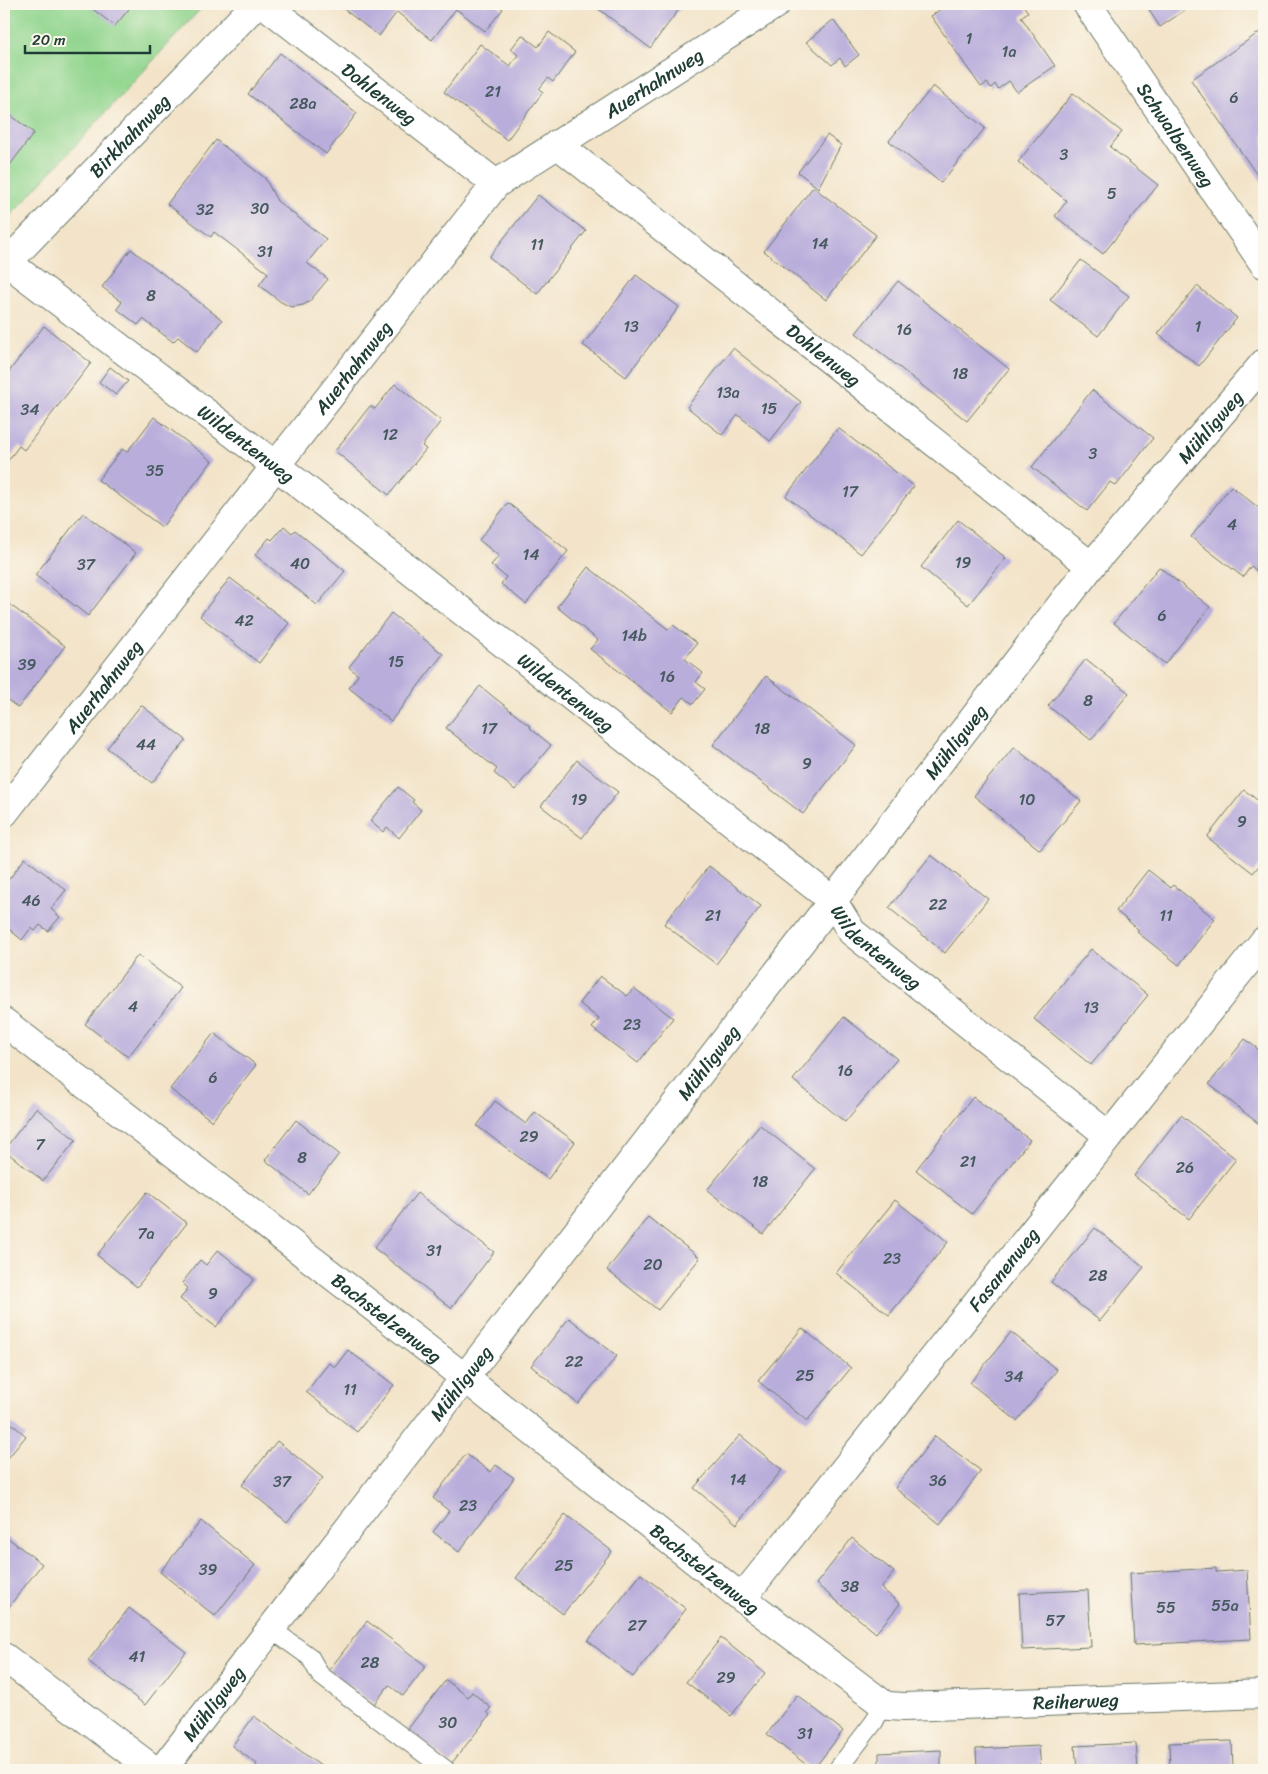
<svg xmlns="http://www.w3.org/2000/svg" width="1268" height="1774" font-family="Sriracha,sans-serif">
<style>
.green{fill:#91d58e;stroke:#588961}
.building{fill:#b9addb}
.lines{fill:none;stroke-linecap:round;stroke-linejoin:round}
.lane-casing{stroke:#697768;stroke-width:20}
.street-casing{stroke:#697768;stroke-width:30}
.lane{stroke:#fff;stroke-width:18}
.street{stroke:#fff;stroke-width:28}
.labels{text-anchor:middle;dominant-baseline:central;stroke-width:4;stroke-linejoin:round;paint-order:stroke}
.number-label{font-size:16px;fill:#46595e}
.street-label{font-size:19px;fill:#1f3d34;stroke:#fbf7ec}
</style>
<rect width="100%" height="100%" fill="#fbf7ec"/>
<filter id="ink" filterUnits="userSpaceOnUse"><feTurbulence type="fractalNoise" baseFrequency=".02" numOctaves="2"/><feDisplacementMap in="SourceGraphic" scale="10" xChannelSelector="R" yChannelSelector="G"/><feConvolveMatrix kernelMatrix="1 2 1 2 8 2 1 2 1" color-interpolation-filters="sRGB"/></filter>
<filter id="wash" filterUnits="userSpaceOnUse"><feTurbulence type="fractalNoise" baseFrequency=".0096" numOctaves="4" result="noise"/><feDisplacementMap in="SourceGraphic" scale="20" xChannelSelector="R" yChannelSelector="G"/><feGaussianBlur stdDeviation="1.12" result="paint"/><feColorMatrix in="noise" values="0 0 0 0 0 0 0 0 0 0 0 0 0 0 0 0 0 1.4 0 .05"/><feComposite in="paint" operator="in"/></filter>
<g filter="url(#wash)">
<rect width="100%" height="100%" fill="#f3e4c9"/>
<path class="green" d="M4 4H205L4 223Z"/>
<g id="blocks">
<g class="building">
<path d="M86 4H133L115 26Z"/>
<path d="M337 4H496L503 9 485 31 456 9 432 40 397 12 379 36Z"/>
<path d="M592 4H683L650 48Z"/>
<path d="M948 4H1022L1028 12 1021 17 1055 66 1017 92 1009 81 998 89 995 84 991 88 987 83 981 87 931 16Z"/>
<path d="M1145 4H1194L1160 27Z"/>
<path d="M833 20 859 55 845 66 840 58 832 65 806 42Z"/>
<path d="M1264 29V185L1191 80Z"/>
<path d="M549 32 575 52 553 82 548 78 539 89 543 92 507 140 444 92 480 44 510 66 518 55 511 49 522 35 538 47Z"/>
<path d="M280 53 357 113 326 154 248 94Z"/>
<path d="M933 86 985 128 941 183 889 141Z"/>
<path d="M1073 93 1122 132 1110 147 1158 185 1103 254 1055 216 1067 201 1018 162Z"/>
<path d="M4 110 34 133 4 173Z"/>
<path d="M827 135 841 145 818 188 798 172Z"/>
<path d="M216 140 265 178 277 201 326 239 307 263 328 279 309 302 303 305 291 307 281 302 259 285 268 273 214 232 211 237 167 204Z"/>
<path d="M813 187 876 235 826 300 764 251Z"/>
<path d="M538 195 586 231 537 294 489 257Z"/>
<path d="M131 249 222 320 197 352 178 337 173 342 143 319 138 325 117 309 122 302 102 287Z"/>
<path d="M1081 260 1129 296 1098 336 1050 300Z"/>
<path d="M636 275 679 307 626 377 583 345Z"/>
<path d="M898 281 1009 369 967 421 856 333Z"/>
<path d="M1197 286 1237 318 1199 366 1158 334Z"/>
<path d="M44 326 91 363 24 450 19 446 4 466V378Z"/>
<path d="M733 348 801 402 770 441 738 415 722 435 687 407Z"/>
<path d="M110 367 128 381 116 395 99 382Z"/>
<path d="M395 384 441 421 422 446 426 449 389 495 335 451 370 406 375 409Z"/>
<path d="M1092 390 1153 438 1116 486 1110 482 1087 511 1032 467Z"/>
<path d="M154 417 212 461 162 527 98 480 122 449 127 452Z"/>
<path d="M838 428 914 486 861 554 786 496Z"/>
<path d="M1231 486 1264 512V577L1251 566 1243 577 1191 537Z"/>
<path d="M508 503 568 551 526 604 501 584 506 577 491 565 499 556 479 540Z"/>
<path d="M83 513 136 553 88 616 35 575Z"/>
<path d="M958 520 1006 558 968 605 921 567Z"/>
<path d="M284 526 292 533 295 530 345 571 317 605 255 555 269 538 272 540Z"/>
<path d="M588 567 669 630 673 625 697 643 685 659 703 673 696 682 705 689 693 704 684 697 672 712 590 649 598 640 557 607Z"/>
<path d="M1159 567 1210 607 1165 664 1114 623Z"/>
<path d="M230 578 289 623 259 663 200 616Z"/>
<path d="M9 604 65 646 18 708 4 697V611Z"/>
<path d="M391 613 443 654 391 721 349 688 358 675 349 667Z"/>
<path d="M1086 659 1129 693 1091 740 1048 706Z"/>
<path d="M766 676 856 745 803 814 713 745Z"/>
<path d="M480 686 531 727 530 728 551 745 515 790 494 773 497 769 446 728Z"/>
<path d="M141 705 186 740 152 783 107 748Z"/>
<path d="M1014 747 1081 801 1040 850 974 796Z"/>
<path d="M577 760 618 792 582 838 541 806Z"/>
<path d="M398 787 414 800 412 802 421 810 399 838 387 827 383 832 370 821Z"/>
<path d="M1244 790 1264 805V860L1253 873 1207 837Z"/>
<path d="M931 855 988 899 945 953 889 908Z"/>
<path d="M25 858 66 890 51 909 60 917 48 931 40 925 35 931 31 928 22 940 4 925V886Z"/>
<path d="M709 866 761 906 716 964 664 924Z"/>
<path d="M1148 870 1171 888 1173 885 1215 919 1179 965 1137 932 1139 930 1116 911Z"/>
<path d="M1091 949 1148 995 1091 1065 1034 1019Z"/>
<path d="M138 955 181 988 128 1057 85 1024Z"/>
<path d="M600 976 627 996 634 988 673 1018 638 1063 592 1028 599 1019 579 1003Z"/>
<path d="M844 1017 897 1059 845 1122 793 1080Z"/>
<path d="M214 1033 256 1065 212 1121 170 1089Z"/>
<path d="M1245 1039 1264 1054V1128L1209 1084Z"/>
<path d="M973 1097 1030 1140 972 1214 916 1170Z"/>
<path d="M495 1101 526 1124 535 1112 575 1142 548 1179 477 1126Z"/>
<path d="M36 1108 76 1140 43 1181 4 1150Z"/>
<path d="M1181 1115 1236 1159 1189 1219 1134 1176Z"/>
<path d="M296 1120 339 1154 308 1194 265 1160Z"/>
<path d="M760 1125 815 1169 763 1234 707 1190Z"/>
<path d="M147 1192 187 1223 137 1287 97 1255Z"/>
<path d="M417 1193 494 1252 451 1308 374 1248Z"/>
<path d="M895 1200 948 1242 889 1315 836 1273Z"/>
<path d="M648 1217 700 1258 658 1310 607 1270Z"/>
<path d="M1095 1228 1144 1267 1100 1321 1051 1282Z"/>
<path d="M218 1250 254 1279 216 1327 180 1299 188 1288 182 1283 200 1260 206 1265Z"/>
<path d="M569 1318 617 1356 578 1404 531 1366Z"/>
<path d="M802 1328 851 1368 807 1421 758 1381Z"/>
<path d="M1011 1332 1057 1370 1017 1421 970 1383Z"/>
<path d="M348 1350 394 1385 357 1432 306 1392 329 1363 335 1367Z"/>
<path d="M4 1417 26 1436 4 1463Z"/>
<path d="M740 1435 782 1470 737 1524 694 1488Z"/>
<path d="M935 1436 981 1471 940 1524 895 1488Z"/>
<path d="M277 1441 323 1478 287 1522 242 1485Z"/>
<path d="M466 1454 491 1472 496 1465 514 1478 459 1552 433 1532 449 1511 433 1498Z"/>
<path d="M565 1515 612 1551 563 1614 516 1578Z"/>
<path d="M201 1521 255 1565 215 1616 160 1572Z"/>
<path d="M4 1535 42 1564 4 1613Z"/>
<path d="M852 1538 894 1572 881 1588 900 1604 876 1633 816 1584Z"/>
<path d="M1216 1568V1572L1247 1570 1251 1639 1134 1645 1130 1573Z"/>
<path d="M641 1574 686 1609 633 1677 588 1641Z"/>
<path d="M1088 1590 1091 1647 1022 1650 1019 1593Z"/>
<path d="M129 1608 186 1652 145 1705 88 1661Z"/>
<path d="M367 1621 426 1666 403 1696 389 1685 374 1704 329 1670Z"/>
<path d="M721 1638 765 1673 731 1716 686 1682Z"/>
<path d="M446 1680 468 1697 472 1692 491 1708 487 1712 490 1715 451 1764 407 1730Z"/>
<path d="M797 1695 843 1731 813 1770 767 1734Z"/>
<path d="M254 1716 326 1770H253L257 1764 232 1746Z"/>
<path d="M1232 1741 1233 1770H1170L1169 1743Z"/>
<path d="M1136 1743 1138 1770H1077L1075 1746Z"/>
<path d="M1039 1746 1041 1770H977L976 1749Z"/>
<path d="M941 1750V1770H879V1753Z"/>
</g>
</g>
</g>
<g filter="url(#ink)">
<use href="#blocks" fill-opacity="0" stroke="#697768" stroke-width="1"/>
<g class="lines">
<g class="lane-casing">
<g id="lane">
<path d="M271 1629 310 1657 320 1675 446 1770"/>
<path d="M837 1770 874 1722 883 1704"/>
</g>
</g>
<g class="street-casing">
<g id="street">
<path id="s1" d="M264 4 496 184"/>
<path id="s2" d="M1087 4 1264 264"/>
<path id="s3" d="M557 144 1091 566"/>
<path id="s4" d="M4 260 275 465 832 900 852 932 1109 1136"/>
<path id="s5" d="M4 266 256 4"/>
<path id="s6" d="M4 813 496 184 776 4"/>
<path id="s7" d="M4 1022 465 1378 742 1598 883 1704 889 1706 904 1707 1264 1694"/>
<path id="s8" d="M742 1598 1264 941"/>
<path d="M4 1657 154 1770"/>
<path id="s9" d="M162 1770 1091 566 1264 363"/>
</g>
</g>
<use href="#lane" class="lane"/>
<use href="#street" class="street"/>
</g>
</g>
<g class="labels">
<g class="number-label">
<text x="969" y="38">1</text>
<text x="1009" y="51">1a</text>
<text x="493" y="91">21</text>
<text x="1234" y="97">6</text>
<text x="303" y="103">28a</text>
<text x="1064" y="154">3</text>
<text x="1112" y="193">5</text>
<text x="260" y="208">30</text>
<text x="205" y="209">32</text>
<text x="820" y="243">14</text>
<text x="537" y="244">11</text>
<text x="265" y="251">31</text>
<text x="151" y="295">8</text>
<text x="631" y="326">13</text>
<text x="1198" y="326">1</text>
<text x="904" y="329">16</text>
<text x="960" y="373">18</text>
<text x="728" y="392">13a</text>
<text x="769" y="408">15</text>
<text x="30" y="409">34</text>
<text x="390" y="434">12</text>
<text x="1093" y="453">3</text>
<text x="155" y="470">35</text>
<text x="850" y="491">17</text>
<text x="1232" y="524">4</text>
<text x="531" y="554">14</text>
<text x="963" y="562">19</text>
<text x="300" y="563">40</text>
<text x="86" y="564">37</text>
<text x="1162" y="615">6</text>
<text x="244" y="620">42</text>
<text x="634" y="635">14b</text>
<text x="396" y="661">15</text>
<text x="27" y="664">39</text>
<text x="667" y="676">16</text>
<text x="1088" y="700">8</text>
<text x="489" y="728">17</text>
<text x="762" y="728">18</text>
<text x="146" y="744">44</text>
<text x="807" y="763">9</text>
<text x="579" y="799">19</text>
<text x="1027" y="799">10</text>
<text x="1242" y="821">9</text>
<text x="31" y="900">46</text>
<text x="938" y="904">22</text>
<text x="713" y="915">21</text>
<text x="1166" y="915">11</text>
<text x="133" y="1006">4</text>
<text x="1091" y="1007">13</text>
<text x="632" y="1024">23</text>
<text x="845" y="1070">16</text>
<text x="213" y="1077">6</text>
<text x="529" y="1136">29</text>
<text x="40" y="1144">7</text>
<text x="302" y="1157">8</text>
<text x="968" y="1161">21</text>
<text x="1185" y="1167">26</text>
<text x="760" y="1181">18</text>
<text x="146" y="1233">7a</text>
<text x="434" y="1250">31</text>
<text x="892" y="1258">23</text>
<text x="653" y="1264">20</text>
<text x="1098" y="1275">28</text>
<text x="213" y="1293">9</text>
<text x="574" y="1361">22</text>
<text x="805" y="1375">25</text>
<text x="1014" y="1376">34</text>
<text x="350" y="1389">11</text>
<text x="738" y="1479">14</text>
<text x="938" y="1480">36</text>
<text x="282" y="1481">37</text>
<text x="468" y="1505">23</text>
<text x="564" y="1565">25</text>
<text x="208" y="1569">39</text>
<text x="850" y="1586">38</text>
<text x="1225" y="1605">55a</text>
<text x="1166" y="1607">55</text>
<text x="1055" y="1620">57</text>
<text x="637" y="1625">27</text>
<text x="137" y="1656">41</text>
<text x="370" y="1662">28</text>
<text x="726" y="1677">29</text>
<text x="448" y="1722">30</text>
<text x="805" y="1733">31</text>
</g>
<g class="street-label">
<text stroke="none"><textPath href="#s6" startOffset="986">Auerhahnweg</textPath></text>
<text stroke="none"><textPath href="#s1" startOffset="146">Dohlenweg</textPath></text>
<text stroke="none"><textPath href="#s2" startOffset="158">Schwalbenweg</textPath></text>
<text stroke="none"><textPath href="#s5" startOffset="181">Birkhahnweg</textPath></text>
<text stroke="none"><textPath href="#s3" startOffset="340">Dohlenweg</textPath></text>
<text stroke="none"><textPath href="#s6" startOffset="566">Auerhahnweg</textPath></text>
<text stroke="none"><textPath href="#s9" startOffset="1704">Mühligweg</textPath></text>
<text stroke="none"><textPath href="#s4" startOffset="304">Wildentenweg</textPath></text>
<text stroke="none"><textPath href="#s6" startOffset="161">Auerhahnweg</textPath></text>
<text stroke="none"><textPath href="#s4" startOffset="709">Wildentenweg</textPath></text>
<text stroke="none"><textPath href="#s9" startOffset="1299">Mühligweg</textPath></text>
<text stroke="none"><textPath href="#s4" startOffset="1112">Wildentenweg</textPath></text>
<text stroke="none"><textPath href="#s9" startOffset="894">Mühligweg</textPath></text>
<text stroke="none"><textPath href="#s8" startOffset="420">Fasanenweg</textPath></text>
<text stroke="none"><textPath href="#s7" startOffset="484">Bachstelzenweg</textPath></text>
<text stroke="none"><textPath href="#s9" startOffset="489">Mühligweg</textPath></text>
<text stroke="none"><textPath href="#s7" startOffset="889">Bachstelzenweg</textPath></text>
<text stroke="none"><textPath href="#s7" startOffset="1306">Reiherweg</textPath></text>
<text stroke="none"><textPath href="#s9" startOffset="84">Mühligweg</textPath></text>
</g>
</g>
<rect width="1268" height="1774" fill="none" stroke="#fbf7ec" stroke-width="20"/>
<path d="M25 45v8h125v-8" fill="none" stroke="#1f3d34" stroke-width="2.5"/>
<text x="32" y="45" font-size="15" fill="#1f3d34" stroke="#fbf7ec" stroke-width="4" paint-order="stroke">20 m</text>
</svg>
